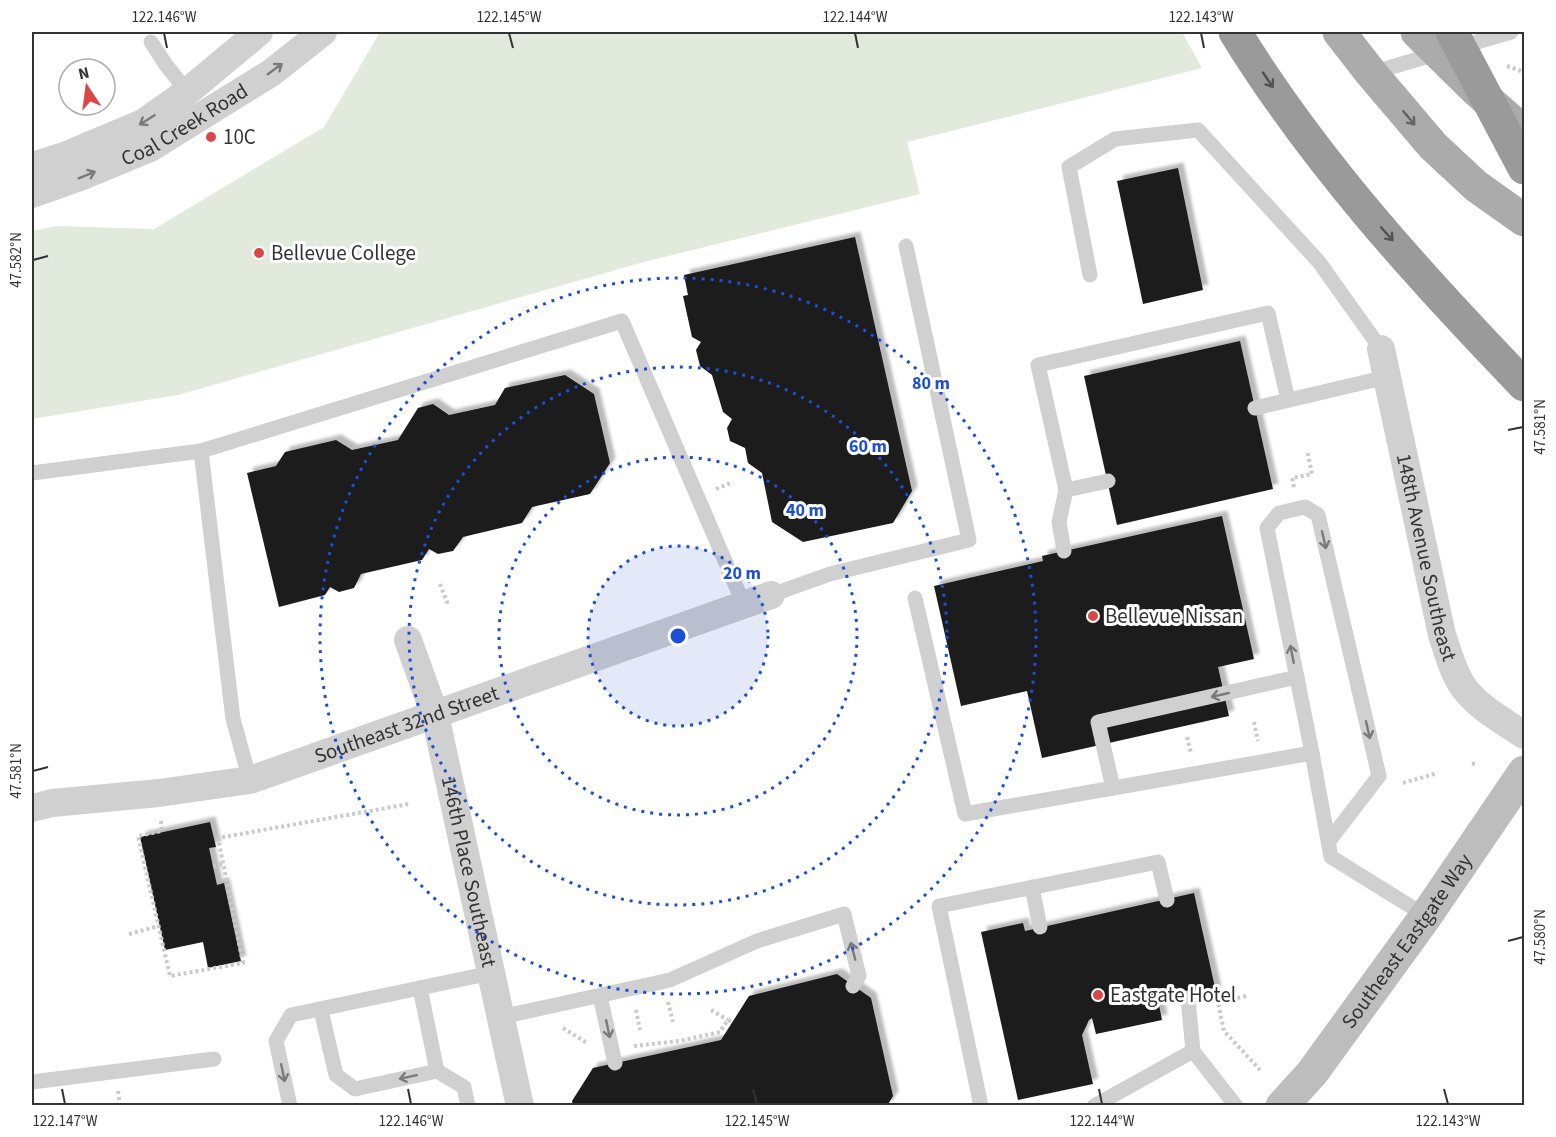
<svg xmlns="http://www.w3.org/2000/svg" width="1556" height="1137" font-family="'Source Sans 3',sans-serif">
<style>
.green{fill:#e2e9dd}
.building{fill:#1a1a1a;filter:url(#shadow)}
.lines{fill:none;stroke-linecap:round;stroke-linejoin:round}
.path{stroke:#cacaca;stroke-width:4;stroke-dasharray:3 3;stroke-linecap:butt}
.lane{stroke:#d0d0d0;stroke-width:15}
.street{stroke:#d0d0d0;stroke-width:28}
.secondary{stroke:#bdbdbd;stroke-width:33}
.primary{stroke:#ababab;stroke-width:33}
.highway{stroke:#9a9a9a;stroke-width:33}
.highway-bridge{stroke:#9a9a9a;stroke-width:33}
.oneway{stroke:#7a7a7a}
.oneway2{stroke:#525252}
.oneway3{stroke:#636363}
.ticks{fill:none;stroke:#333;stroke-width:2}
.ring{fill:none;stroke:#1d4ed8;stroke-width:3;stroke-dasharray:3 6}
.poi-dot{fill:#d84847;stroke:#fff;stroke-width:2}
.labels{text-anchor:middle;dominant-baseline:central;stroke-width:6;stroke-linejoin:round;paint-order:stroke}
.street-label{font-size:21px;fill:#333;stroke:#fff}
.poi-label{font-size:21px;fill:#333;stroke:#fff;text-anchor:start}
.centre{fill:#1d4ed8;stroke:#fff;stroke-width:3}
.ring-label{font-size:18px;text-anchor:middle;font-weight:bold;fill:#1d4ed8;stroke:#fff;stroke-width:6;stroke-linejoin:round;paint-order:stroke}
.neatline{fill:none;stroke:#333;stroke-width:2}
.ticks-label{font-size:15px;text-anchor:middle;fill:#333}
</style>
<defs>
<filter id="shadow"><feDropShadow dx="5.5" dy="-5.5" stdDeviation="1.5" flood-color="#0004"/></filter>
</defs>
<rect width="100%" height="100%" fill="#fff"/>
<path class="green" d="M380 32H1182L1202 68 907 142 920 194 640 263 178 395 32 419V231L56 226 154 229 324 127Z"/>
<g class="building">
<path d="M1178 168 1203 290 1143 304 1117 181Z"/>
<path d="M855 237 912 491 893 523 803 542 772 522 762 473 748 463 745 448 730 441 727 428 732 419 723 412 712 375 700 366 696 350 701 342 692 337 683 296 688 295 684 275Z"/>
<path d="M1240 341 1273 489 1117 525 1084 376Z"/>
<path d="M565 375 594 394 610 463 590 494 532 507 522 523 463 537 453 551 438 554 429 549 422 560 361 574 354 588 339 592 330 587 325 595 279 607 247 473 276 466 285 452 336 440 352 450 398 440 418 408 433 404 449 415 495 405 505 388Z"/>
<path d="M1222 516 1254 659 1218 667 1229 716 1042 758 1027 691 961 706 934 586 1043 561 1042 556Z"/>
<path d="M210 822 216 847 209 848 217 885 224 883 241 961 208 968 203 942 165 950 140 837Z"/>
<path d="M1194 893 1216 992 1159 1005 1162 1020 1096 1034 1092 1018 1089 1020 1082 1035 1093 1084 1018 1100 981 932 1023 923 1025 931Z"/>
<path d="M837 974 871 998 893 1096 887 1106H573L572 1101 593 1068 721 1040 749 996Z"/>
</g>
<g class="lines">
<g class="path">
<path d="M1507 66 1524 72"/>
<path d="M1294 487 1292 478 1312 474 1307 450"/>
<path d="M716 489 733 482"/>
<path d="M440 584 448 605"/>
<path d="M1254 722 1258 741"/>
<path d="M1187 737 1191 753"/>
<path d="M1472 764 1476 763"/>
<path d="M1403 783 1438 773"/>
<path d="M161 821 162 831 138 836 170 976 243 963 218 838 409 804"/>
<path d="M213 866 223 864"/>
<path d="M129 934 159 926"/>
<path d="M1246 996 1218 1003 1224 1031 1260 1070"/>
<path d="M668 1002 673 1022"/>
<path d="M636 1010 640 1030"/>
<path d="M711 1010 728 1020"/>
<path d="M563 1028 587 1043"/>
<path d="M634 1046 679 1041 720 1032 728 1020 732 1022"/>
<path d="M118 1091 120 1106"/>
</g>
<g class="lane">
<path d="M151 42 166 65 190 95"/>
<path d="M1371 73 1511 32"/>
<path d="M1090 275 1069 167 1115 139 1198 130 1319 262 1381 349"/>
<path d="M1255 408 1387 377"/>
<path d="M201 451 622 321 744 605"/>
<path d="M32 473 201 451 233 719 250 780"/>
<path d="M1066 490 1038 365 1268 313 1288 400"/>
<path d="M1064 551 1059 522 1066 490 1108 481"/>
<path d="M771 595 830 574 969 540 906 246"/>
<path d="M915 598 965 814 1312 753 1331 857 1426 916"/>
<path d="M1312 753 1267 528 1279 513 1305 507 1318 515 1379 776 1329 841"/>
<path d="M1113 788 1098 722 1297 677"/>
<path d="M1032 887 1040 927"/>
<path d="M420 988 437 1071"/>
<path d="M600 996 615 1063"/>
<path d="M1188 998 1193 1051 1236 1106"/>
<path d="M321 1010 336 1075 355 1089 437 1071 464 1087 468 1106"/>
<path d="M501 1017 670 980 757 941 844 914 859 976 853 986"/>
<path d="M32 1082 214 1059"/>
<path d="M290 1106 276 1041 291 1015 491 973"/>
<path d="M981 1106 939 906 1158 862 1167 900"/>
<path d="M1094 1106 1193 1051"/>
</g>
<g class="street">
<path d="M32 166 67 155 143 123 187 92 259 32"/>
<path id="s1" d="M32 194 80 177 150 148 271 73 323 32"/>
<path id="s2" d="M1381 349 1442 635C1448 652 1453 673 1464 688 1479 708 1503 721 1524 735"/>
<path id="s3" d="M408 640 435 715 520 1106"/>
<path id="s4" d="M32 808 52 803 159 793 250 780 771 595"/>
</g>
<path class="secondary" id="s5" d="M1282 1106 1312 1073 1426 916 1524 772"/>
<g class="primary">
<path d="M1339 32 1371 73 1433 146 1476 186 1524 220"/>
<path d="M1417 32 1475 89 1524 132"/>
</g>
<path class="highway" d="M1235 32C1315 162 1419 276 1524 385"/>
<path class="highway-bridge" d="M1452 32 1524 168"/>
</g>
<defs><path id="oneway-shaft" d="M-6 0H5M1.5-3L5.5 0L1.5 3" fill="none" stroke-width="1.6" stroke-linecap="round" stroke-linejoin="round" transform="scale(1.5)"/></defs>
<g class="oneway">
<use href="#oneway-shaft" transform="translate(275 69) rotate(-36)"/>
<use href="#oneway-shaft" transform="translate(147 120) rotate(148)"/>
<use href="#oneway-shaft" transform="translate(87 175) rotate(-22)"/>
<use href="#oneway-shaft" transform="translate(1324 540) rotate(77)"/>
<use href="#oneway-shaft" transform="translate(1292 654) rotate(-101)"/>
<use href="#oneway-shaft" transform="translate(1220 695) rotate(167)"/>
<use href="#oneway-shaft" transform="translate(1368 730) rotate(77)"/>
<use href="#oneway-shaft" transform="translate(853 951) rotate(-105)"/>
<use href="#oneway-shaft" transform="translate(608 1029) rotate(78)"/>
<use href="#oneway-shaft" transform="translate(283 1073) rotate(78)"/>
<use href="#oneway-shaft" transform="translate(408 1077) rotate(168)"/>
</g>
<g class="oneway2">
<use href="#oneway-shaft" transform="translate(1268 80) rotate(56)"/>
<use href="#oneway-shaft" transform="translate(1387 234) rotate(48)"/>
</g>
<use class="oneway3" href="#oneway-shaft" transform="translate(1409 118) rotate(50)"/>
<path class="ticks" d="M164 33 167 48M509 33 513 48M855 33 858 48M1201 33 1204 48M33 260 48 256M1508 430 1523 427M33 771 48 767M1508 941 1523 937M62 1089 65 1104M408 1089 411 1104M753 1089 757 1104M1099 1089 1102 1104M1444 1089 1448 1104"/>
<circle cx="678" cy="636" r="90" fill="#1d4ed8" fill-opacity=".12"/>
<g class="ring">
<circle cx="678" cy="636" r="90"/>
<circle cx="678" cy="636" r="179"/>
<circle cx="678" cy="636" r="269"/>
<circle cx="678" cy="636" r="358"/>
</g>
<g class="poi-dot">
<circle cx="211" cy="137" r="6"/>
<circle cx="259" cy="253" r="6"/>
<circle cx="1093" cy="616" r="6"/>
<circle cx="1098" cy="995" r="6"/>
</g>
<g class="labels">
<g class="street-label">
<text stroke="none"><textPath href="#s1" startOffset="168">Coal Creek Road</textPath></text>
<text stroke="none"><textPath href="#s2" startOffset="213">148th Avenue Southeast</textPath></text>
<text stroke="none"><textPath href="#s4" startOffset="386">Southeast 32nd Street</textPath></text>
<text stroke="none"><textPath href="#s3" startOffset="240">146th Place Southeast</textPath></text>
<text stroke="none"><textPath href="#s5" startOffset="207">Southeast Eastgate Way</textPath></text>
</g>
<g class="poi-label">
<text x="223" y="137">10C</text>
<text x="271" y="253">Bellevue College</text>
<text x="1105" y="616">Bellevue Nissan</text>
<text x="1110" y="995">Eastgate Hotel</text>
</g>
</g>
<circle cx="678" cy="636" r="9" class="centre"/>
<g class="ring-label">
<text x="931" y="389">80 m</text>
<text x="868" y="452">60 m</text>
<text x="805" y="516">40 m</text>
<text x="742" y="579">20 m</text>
</g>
<rect width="1556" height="1137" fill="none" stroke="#ffffff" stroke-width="66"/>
<g transform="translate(87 87) rotate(347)"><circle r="28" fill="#ffffff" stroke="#adadad" stroke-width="1.5"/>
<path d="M0-4.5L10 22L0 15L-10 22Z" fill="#d84847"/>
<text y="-9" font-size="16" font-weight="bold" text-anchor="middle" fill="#333333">N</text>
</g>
<rect x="33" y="33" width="1490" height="1071" class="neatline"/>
<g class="ticks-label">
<text x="164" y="22">122.146°W</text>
<text x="509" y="22">122.145°W</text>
<text x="855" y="22">122.144°W</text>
<text x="1201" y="22">122.143°W</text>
<text transform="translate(16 260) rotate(-90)" y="5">47.582°N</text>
<text transform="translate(1540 427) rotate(-90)" y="5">47.581°N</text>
<text transform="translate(16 771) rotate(-90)" y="5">47.581°N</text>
<text transform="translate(1540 937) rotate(-90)" y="5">47.580°N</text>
<text x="65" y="1126">122.147°W</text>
<text x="411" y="1126">122.146°W</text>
<text x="757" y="1126">122.145°W</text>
<text x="1102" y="1126">122.144°W</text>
<text x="1448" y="1126">122.143°W</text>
</g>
</svg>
